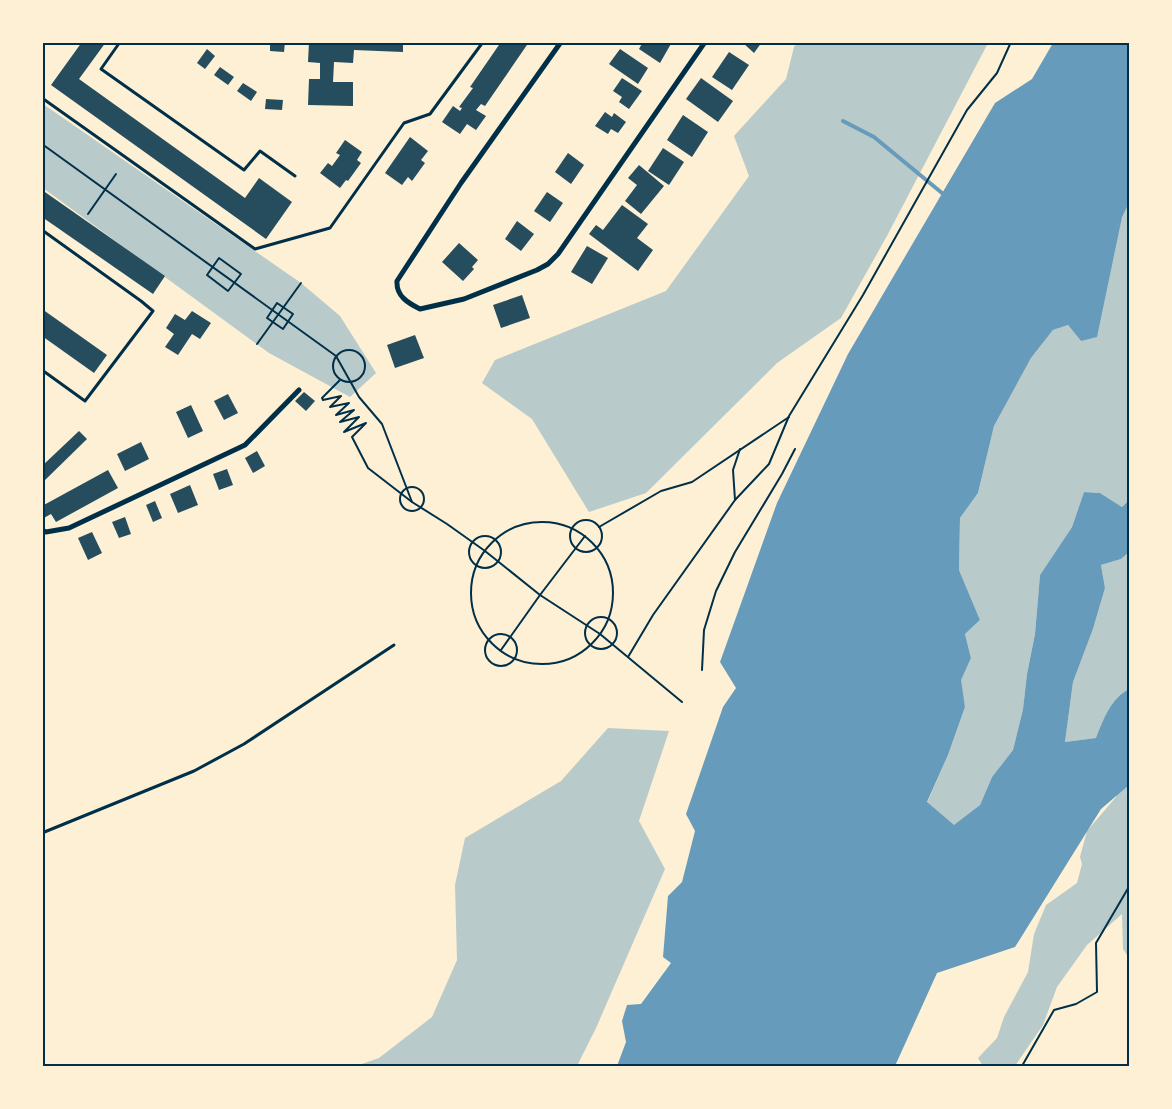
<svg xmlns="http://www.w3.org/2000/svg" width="1172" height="1109" font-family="Arial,sans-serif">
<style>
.green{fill:#b9caca}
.water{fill:#669bbc}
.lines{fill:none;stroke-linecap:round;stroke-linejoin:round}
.stream{stroke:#669bbc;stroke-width:4}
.building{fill:#264d5e}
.path{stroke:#003049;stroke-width:2}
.service{stroke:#003049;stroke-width:3}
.minor{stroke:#003049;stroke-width:5}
.neatline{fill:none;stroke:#003049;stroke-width:2}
</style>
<rect width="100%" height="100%" fill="#fdf0d5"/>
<g class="green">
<path d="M797 43H988L888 234 841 318 777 363 646 493 589 512 532 419 482 383 495 360 666 291 749 176 734 136 786 79 794 47Z"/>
<path d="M43 104 301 283 340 316 376 373 350 397 269 353 43 188Z"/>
<path d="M1129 203V500L1122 507 1100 493 1084 492 1072 527 1040 575 1035 634 1027 674 1023 709 1013 750 992 777 980 805 954 826 927 803 948 755 965 707 960 680 971 658 965 634 980 620 959 570 960 518 978 493 994 426 1031 358 1053 330 1068 325 1081 341 1122 216Z"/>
<path d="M1129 552V689C1110 699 1104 719 1097 738L1065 742 1073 682 1093 629 1105 588 1101 565 1121 559Z"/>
<path d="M608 728 669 731 639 821 665 869 596 1028 577 1066H356L379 1058 432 1017 457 960 455 885 465 838 561 781Z"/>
<path d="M1129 761V958L1123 949 1122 914 1087 945 1057 987 1043 1025 1015 1066H983L978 1058 997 1038 1004 1017 1028 972 1034 934 1046 905 1077 883 1082 864 1080 857 1087 831 1116 797Z"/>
</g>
<path class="water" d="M1053 43H1129V203L1122 217 1097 337 1081 341 1068 325 1053 330 1031 358 994 426 978 493 960 518 959 570 980 620 965 634 971 658 961 680 965 707 948 755 927 802 954 825 980 805 992 777 1013 750 1023 709 1027 674 1035 634 1040 575 1072 527 1084 492 1100 493 1122 507 1129 500V552L1121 559 1101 565 1105 588 1093 629 1073 682 1065 742 1096 738C1104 719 1110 699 1129 689V785L1101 809 1015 947 937 973 895 1066H617L626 1042 622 1021 627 1005 641 1004 671 963 663 957 668 896 682 882 695 831 686 814 723 707 736 688 720 662 777 503 848 354 995 103 1032 79Z"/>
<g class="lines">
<path class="stream" d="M843 121 874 137 942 193"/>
</g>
<g class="building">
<path d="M82 42H106L79 79 245 198 259 178 292 202 266 239 51 85Z"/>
<path d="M270 42H285L284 52 270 51Z"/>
<path d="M309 42H403V52L354 50 353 63 334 62 333 82H353V106L308 105 309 79H320V63L308 62Z"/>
<path d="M501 42H529L485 106 481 104 476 110 486 116 476 130 467 124 460 134 442 122 453 106 460 111 462 108 459 107 473 88 470 87Z"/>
<path d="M643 42H672L660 63 639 49Z"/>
<path d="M742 42H762L754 53Z"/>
<path d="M207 49 215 56 205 69 197 63Z"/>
<path d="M620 49 648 68 638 84 609 64Z"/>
<path d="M729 52 749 65 732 90 712 77Z"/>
<path d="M220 67 234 77 228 85 214 75Z"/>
<path d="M622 78 642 91 629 109 619 102 622 97 613 91Z"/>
<path d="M701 78 733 101 718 122 686 99Z"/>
<path d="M243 83 257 92 251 101 237 91Z"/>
<path d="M266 99 283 100 282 110 265 109Z"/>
<path d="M605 112 612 117 614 113 626 122 618 133 611 129 608 134 595 126Z"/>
<path d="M683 115 708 132 692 157 667 140Z"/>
<path d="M410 137 428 151 421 160 425 163 412 181 408 177 402 185 385 173Z"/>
<path d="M345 140 362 152 357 160 361 163 348 181 346 180 340 188 320 173 328 163 332 166 340 155 336 153Z"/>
<path d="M663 148 684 162 669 185 648 171Z"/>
<path d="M568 153 584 165 571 184 555 172Z"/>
<path d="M639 165 664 186 641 214 625 201 637 185 628 178Z"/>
<path d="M42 190 165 276 153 294 42 217Z"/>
<path d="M547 192 563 203 550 222 534 211Z"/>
<path d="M622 205 648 224 637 238 653 250 638 271 589 234 596 225 603 230Z"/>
<path d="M517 221 534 234 521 251 505 239Z"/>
<path d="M459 243 478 260 472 267 474 269 463 281 442 262Z"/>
<path d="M587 246 608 258 592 284 571 272Z"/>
<path d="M522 295 530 318 501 328 493 305Z"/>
<path d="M42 309 107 355 94 373 42 336Z"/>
<path d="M192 311 211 323 200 339 192 334 178 355 165 347 174 334 166 328 175 314 185 320Z"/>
<path d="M415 335 424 358 395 368 387 345Z"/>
<path d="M304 392 315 401 306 411 295 401Z"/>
<path d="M228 394 238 413 224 420 214 401Z"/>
<path d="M191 405 203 431 188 438 176 412Z"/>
<path d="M79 431 87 439 42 483V466Z"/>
<path d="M141 442 149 459 125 471 117 454Z"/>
<path d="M257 451 265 466 253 473 245 458Z"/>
<path d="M227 469 233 485 219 490 213 474Z"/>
<path d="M108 470 118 488 56 522 51 514 42 519V506Z"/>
<path d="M190 485 198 505 178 513 170 494Z"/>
<path d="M155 501 162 518 153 522 146 505Z"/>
<path d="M125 517 131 534 119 538 112 522Z"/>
<path d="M92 532 102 553 88 560 78 538Z"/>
</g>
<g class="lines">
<g class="path">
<path d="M42 144 336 356 359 397 382 424 412 502 447 524 485 551 540 595 600 634 682 702"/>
<path d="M88 214 116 174"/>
<path d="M219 258 241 274 228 291 207 275Z"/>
<path d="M277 303 293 314 283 329 267 318Z"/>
<path d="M257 344 301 283"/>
<circle cx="349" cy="366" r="16"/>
<path d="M340 380 322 398 323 400 341 396 330 407 349 403 336 415 354 410 340 422 359 417 344 432 366 423 352 437 368 468 412 502"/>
<circle cx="412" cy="499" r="12"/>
<path d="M735 500 733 470 740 449"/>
<circle cx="586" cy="536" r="16"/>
<circle cx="542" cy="593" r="71"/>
<path d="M599 527 661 491 692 482 789 417"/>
<circle cx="485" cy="552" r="16"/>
<circle cx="601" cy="633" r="16"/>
<circle cx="501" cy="650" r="16"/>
<path d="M501 650 540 595 585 536"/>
<path d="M628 657 653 615 735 500 769 464 789 416 863 295 967 110 997 73 1011 42"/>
<path d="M702 670 704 630 716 591 735 552 782 474 795 449"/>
<path d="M1022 1066 1054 1010 1076 1004 1097 992 1096 943 1130 885"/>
</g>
<g class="service">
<path d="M120 42 101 69 244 170 260 151 295 176"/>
<path d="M42 98 255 249 330 228 404 123 430 114 483 42"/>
<path d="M42 230 141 301 153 311 85 401 42 370"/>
<path d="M42 833 194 771 244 744 394 645"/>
</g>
<g class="minor">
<path d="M561 42 461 183 397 281C396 296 408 303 420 309L464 299 537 270 548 264 558 254 705 42"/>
<path d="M42 530 46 532 69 528 245 445 299 390"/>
</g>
</g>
<rect width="1172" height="1109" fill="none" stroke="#fdf0d5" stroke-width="88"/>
<rect x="44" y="44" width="1084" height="1021" class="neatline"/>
</svg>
